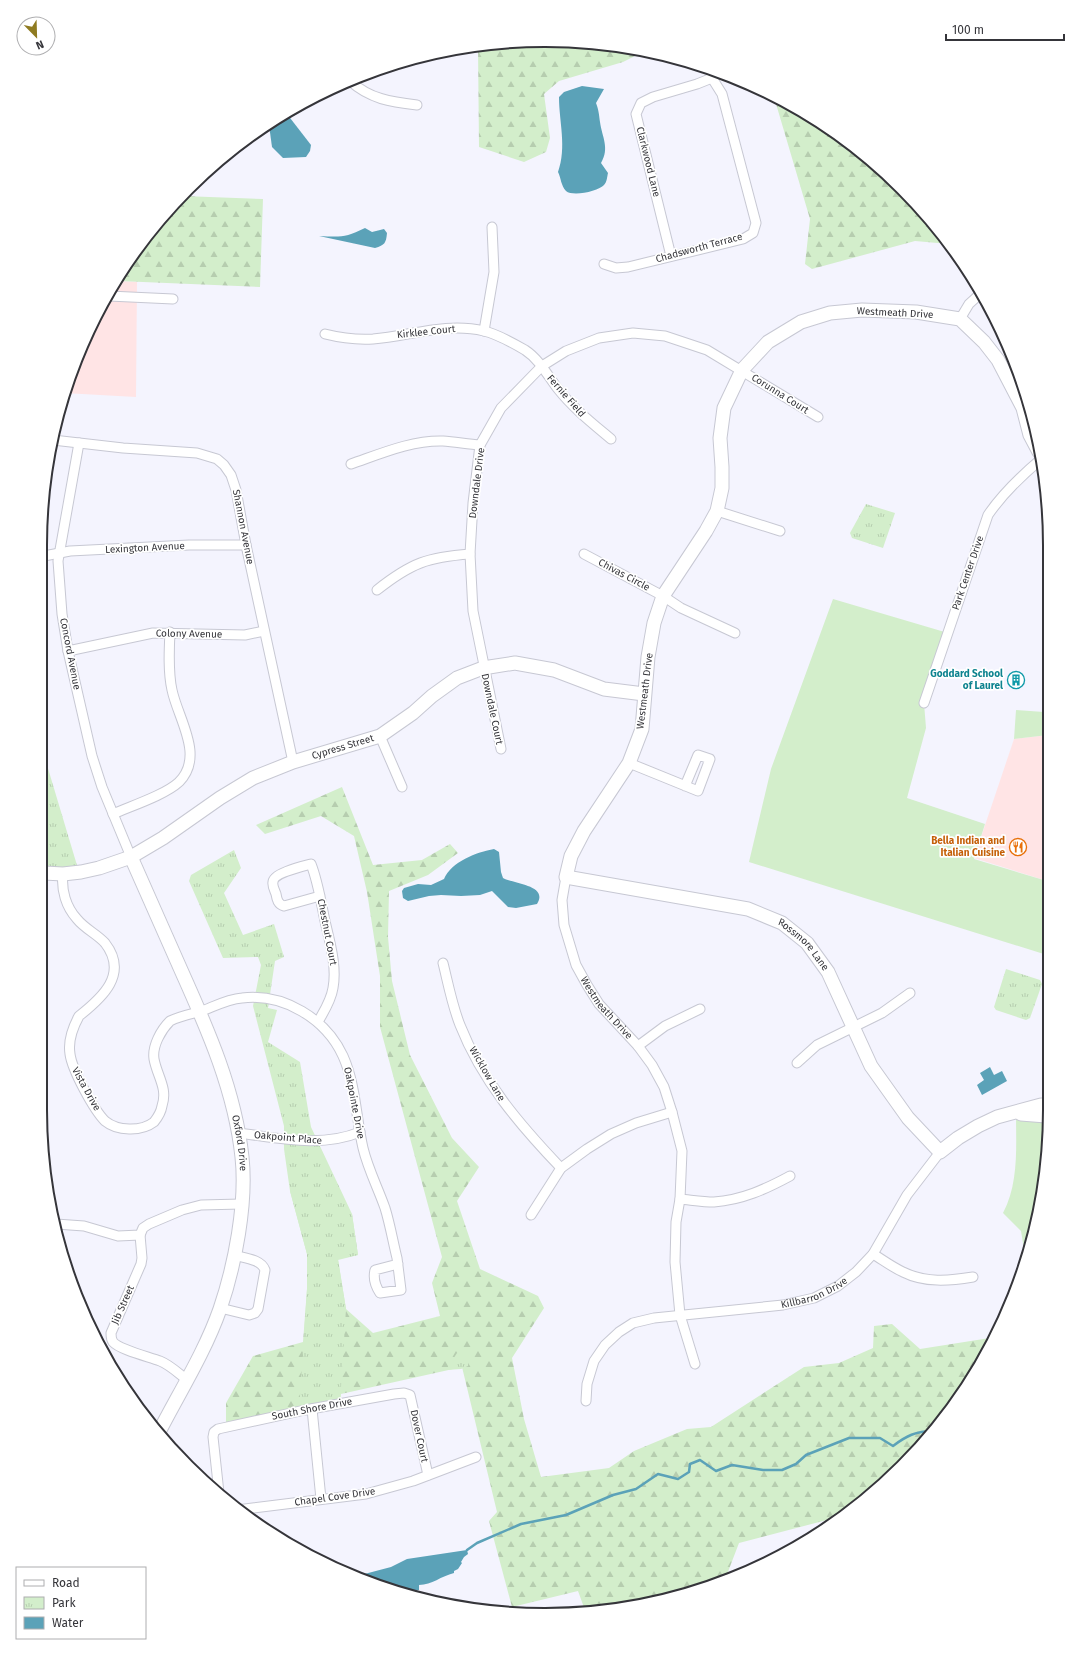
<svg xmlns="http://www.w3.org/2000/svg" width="1090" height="1655" font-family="'Fira Sans',sans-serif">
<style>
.commercial{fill:#ffe4e5}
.grass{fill:#d3eecb}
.forest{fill:url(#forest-firs)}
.park{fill:url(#park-tufts)}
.water{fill:#5ba2b8}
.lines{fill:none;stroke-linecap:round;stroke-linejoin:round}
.stream{stroke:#5ba2b8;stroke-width:2.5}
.street-casing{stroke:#c7c8d3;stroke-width:11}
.secondary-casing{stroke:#c7c8d3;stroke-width:15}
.street{stroke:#fff;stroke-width:9}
.secondary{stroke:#fff;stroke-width:13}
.labels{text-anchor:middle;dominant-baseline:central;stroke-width:3.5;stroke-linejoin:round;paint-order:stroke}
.street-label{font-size:10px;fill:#35353a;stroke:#fff}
.culture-label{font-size:10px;font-weight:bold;fill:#0d838f;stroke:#fff;text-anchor:end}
.food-label{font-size:10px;font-weight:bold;fill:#c56008;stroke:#fff;text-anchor:end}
.rim{fill:none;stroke:#35353a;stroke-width:2}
</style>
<defs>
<pattern id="forest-firs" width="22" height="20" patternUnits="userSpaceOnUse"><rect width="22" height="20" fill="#d3eecb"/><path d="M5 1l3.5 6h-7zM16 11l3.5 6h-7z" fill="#b6cdaf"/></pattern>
<pattern id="park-tufts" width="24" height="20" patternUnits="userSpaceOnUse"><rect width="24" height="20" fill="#d3eecb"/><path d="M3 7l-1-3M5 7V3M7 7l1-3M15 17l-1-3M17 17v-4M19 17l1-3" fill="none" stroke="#b6cdaf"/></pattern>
</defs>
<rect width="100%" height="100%" fill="#f4f4fe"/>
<g class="commercial">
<path d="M119 281 137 282 136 397 64 393 67 383 92 322Z"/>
<path d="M1048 735 1047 881 974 858 1014 739Z"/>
</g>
<g class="grass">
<path d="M833 599 948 633 924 703 926 728 907 798 985 824 974 859 1047 881V955L749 862 771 769Z"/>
<path d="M1048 701V735L1014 739 1016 710 1044 712Z"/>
<path d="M1016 1113 1046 1116V1176L1026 1261 1021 1231 1003 1213C1019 1183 1016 1146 1016 1113Z"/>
</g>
<g class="forest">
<path d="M512 41 611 44 643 52 623 62 559 81 544 94 550 138 546 152 524 162 479 147 478 47Z"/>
<path d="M774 97 798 108 878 165 946 238 949 244 915 241 812 269 805 264 810 219Z"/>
<path d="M183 196 263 199 260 287 119 281 165 212Z"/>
<path d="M342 787 373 865 422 860 450 844 458 853 428 875 389 891 388 937 392 981 410 1055 452 1138 479 1167 457 1201 480 1269 538 1296 544 1308 512 1358 524 1419 541 1477 609 1468 634 1451 687 1429 711 1427 804 1367 839 1363 873 1348 874 1326 892 1324 920 1349 996 1337 925 1443 853 1511 846 1515 739 1543 726 1577 675 1598 586 1613 578 1591 512 1607 489 1521 497 1512 462 1367 341 1394 340 1403 226 1427V1403L253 1356 303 1342 307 1289V1254L290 1191 352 1214 358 1255 338 1260 346 1309 373 1333 440 1316 432 1283 442 1257 380 1027V976L367 892 354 836 321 816 265 834 256 825Z"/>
</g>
<g class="park">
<path d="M866 504 895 513 883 548 852 538 850 533Z"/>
<path d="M44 755 79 872 44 871Z"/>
<path d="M234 850 241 868 224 893 243 935 274 924 284 957 275 961 268 1008 277 1010 268 1042 300 1062 311 1127 352 1214 358 1255 338 1259 346 1309 340 1403 299 1411 307 1289V1254L290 1191 284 1149V1126L253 1006 261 965 258 957 223 958 189 881 191 875Z"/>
<path d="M1006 969 1040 980 1042 984 1030 1018 1026 1020 996 1010 994 1007Z"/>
<path d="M457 1353 469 1354 468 1366 461 1369 446 1370Z"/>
</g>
<g class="water">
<path d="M582 86 604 89 596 103C599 111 599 115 600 122 602 137 610 148 601 163L608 173C607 177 607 182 604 185 599 191 573 197 566 191 561 186 561 178 558 172 567 147 559 122 559 97L564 92Z"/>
<path d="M287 114 311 145 310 151 306 157 283 158 272 147 269 125Z"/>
<path d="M365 228 372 232 384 229 387 233C386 243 385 245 375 248L319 236C340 237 345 238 365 228Z"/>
<path d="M494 849 499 852 501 872 503 878C513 884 549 885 537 904L516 908 508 907 492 891 480 895 461 896 441 895 429 896 408 901 403 898 402 891 404 888 418 884 431 885 444 879C451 862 477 852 494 849Z"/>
<path d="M990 1067 994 1075 1002 1071 1007 1081 982 1095 977 1085 984 1080 980 1073Z"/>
<path d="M467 1550 468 1554 464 1557 461 1562 462 1563 458 1569 454 1571V1573C441 1576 432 1585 419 1585V1590L404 1594 353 1577 391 1567 407 1559Z"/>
</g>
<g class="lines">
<path class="stream" d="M467 1550 477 1543 521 1524 566 1515 613 1495 636 1489 658 1474 678 1479 689 1472 690 1464 700 1460 716 1471 732 1465 763 1470H782L796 1464 806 1455 849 1438H880L893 1446C906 1436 916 1431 933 1431"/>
<g class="street-casing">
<g id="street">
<path d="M350 81C370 99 391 102 417 105"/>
<path d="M671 256 636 114 641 103 653 97 697 84 712 78 717 71"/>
<path d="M604 264 616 268 628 267 743 239 753 233 756 223 722 94 712 78"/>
<path d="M109 296 173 299"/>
<path d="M960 319 969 304 980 294"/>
<path d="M484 331 494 272 492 227"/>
<path d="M325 334C341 338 356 340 373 339 410 336 446 322 484 331 497 334 513 343 525 350 539 359 548 376 558 389 573 408 592 423 611 439"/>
<path d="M53 440 123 448 197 453 217 459 224 465 231 475 236 490 246 545 293 762"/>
<path d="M79 443 58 561 62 614 68 651 92 756 102 787 131 857"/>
<path d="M351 464C380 454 412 440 443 441 455 442 468 444 480 445"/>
<path d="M717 511 780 531"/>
<path d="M584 554 663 596 681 608 735 633"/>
<path d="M44 556 70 551 189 545H246"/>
<path d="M377 590C411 563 428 557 470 554"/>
<path d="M68 651 153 633 245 635 264 631"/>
<path d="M924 703 988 515C1003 493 1020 477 1040 460"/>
<path d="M380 736 402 787"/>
<path d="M501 749 473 611 470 554 473 503 480 445 501 408 542 366 566 351 599 338 633 333 665 336 707 350 818 417"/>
<path d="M629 763 698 791 710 759 698 755 685 786"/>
<path d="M113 814C131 806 165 795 179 782 205 756 178 719 172 690 168 672 169 651 170 632"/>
<path d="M63 874C61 890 66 907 77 919 85 929 97 934 105 943 129 974 102 998 79 1016 73 1027 68 1042 70 1054 72 1070 94 1110 105 1121 117 1131 141 1132 154 1122 158 1117 161 1112 162 1106 168 1088 157 1076 154 1059 152 1046 161 1030 170 1021 180 1016 191 1014 202 1011 215 1006 228 999 242 998 284 993 326 1019 343 1056 356 1085 356 1118 363 1148 368 1169 378 1188 385 1208 390 1224 393 1242 397 1258L401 1290 380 1293C376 1287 373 1278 375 1270L398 1264"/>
<path id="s1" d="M566 877 562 900 564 925 576 965 587 985 599 1004 638 1046 652 1065 664 1087 672 1112 682 1151 680 1199 676 1222 675 1262 680 1315 695 1364"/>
<path d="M443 963C448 983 452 1005 460 1025 482 1081 520 1125 561 1168"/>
<path d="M318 1022C324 1011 331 1001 333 988 337 966 330 943 325 921 321 902 318 882 311 864 304 866 273 873 273 882 272 886 275 891 276 894 277 900 278 904 284 906L320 896"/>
<path d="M638 1046 665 1026 700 1009"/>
<path d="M797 1063 817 1045 882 1013 910 993"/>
<path d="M239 1133C279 1138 321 1148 360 1132"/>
<path d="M680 1199C691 1200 703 1202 714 1202 742 1200 766 1189 790 1176"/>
<path d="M531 1215 561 1168 587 1149 611 1134 636 1123 672 1112"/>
<path d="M56 1224 84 1226 118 1236 140 1235 143 1228 149 1224 182 1210 201 1205 241 1204"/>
<path d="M140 1235 142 1258 141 1264 111 1333C111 1336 111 1339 113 1342 120 1350 150 1357 160 1361 170 1365 178 1373 186 1379"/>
<path d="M873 1254C883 1260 892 1267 903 1272 925 1283 949 1281 973 1277"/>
<path d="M220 1308 249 1315 255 1313 258 1309 265 1270C261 1259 244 1258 234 1255"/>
<path id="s2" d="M586 1401 587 1384 594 1361 605 1345 619 1332 633 1323 654 1318 783 1305 814 1298 838 1286 856 1272 873 1254 907 1195 940 1152"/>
<path d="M312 1409 321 1499"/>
<path d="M219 1493 213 1437 214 1432 218 1429 305 1410 394 1394 404 1393 410 1395 428 1475"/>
<path d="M237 1510 366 1494 413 1481 476 1457"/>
</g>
</g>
<g class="secondary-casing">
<g id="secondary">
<path id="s3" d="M1039 452 1030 435 1023 408 998 360 984 342 960 319 916 312 862 310 830 313 801 322 768 342 742 370 724 408 720 438 722 467V488L717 511 706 531 663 596 654 623 648 657 642 729 629 763 584 831 571 856 566 877 748 909 782 923 807 943 828 972 871 1066 908 1118 940 1152 958 1138 978 1126 997 1117 1041 1105H1046"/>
<path id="s4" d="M131 857C148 895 164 932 181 970 208 1030 235 1091 242 1157 247 1203 235 1265 220 1309 205 1352 179 1393 158 1434"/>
<path id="s5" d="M44 873 63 874 81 872 99 868 131 857 163 838 220 798 253 778 293 762 380 736 413 713 432 696 457 678 483 668 515 663 554 670 604 689 644 694"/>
<path d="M1021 1114 1046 1116"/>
</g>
</g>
<use href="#street" class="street"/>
<use href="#secondary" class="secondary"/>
</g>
<defs>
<g id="building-ring" transform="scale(0.9)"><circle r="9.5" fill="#fff" stroke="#0f9aa8" stroke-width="1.5"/><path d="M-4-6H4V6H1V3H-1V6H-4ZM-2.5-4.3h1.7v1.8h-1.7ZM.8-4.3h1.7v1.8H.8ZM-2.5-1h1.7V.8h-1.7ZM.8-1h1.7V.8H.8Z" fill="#0f9aa8"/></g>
<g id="restaurant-ring" transform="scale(0.9)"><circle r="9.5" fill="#fff" stroke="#e8710a" stroke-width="1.5"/><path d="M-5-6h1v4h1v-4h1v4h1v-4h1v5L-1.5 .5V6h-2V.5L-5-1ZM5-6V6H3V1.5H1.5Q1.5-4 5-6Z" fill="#e8710a"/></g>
</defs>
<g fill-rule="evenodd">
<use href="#building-ring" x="1016" y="680"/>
<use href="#restaurant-ring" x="1018" y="847"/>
</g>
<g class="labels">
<g class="street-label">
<text transform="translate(648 162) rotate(76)">Clarkwood Lane</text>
<text transform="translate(699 248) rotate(-15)">Chadsworth Terrace</text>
<text transform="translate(895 313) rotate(3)">Westmeath Drive</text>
<text transform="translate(426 332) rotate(-6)">Kirklee Court</text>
<text transform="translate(780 394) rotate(32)">Corunna Court</text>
<text transform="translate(566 396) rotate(49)">Fernie Field</text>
<text transform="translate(477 483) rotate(-83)">Downdale Drive</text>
<text transform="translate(243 527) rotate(79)">Shannon Avenue</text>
<text transform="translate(145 548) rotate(-3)">Lexington Avenue</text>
<text transform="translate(968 573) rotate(-71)">Park Center Drive</text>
<text transform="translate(624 575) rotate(28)">Chivas Circle</text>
<text transform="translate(189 634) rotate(1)">Colony Avenue</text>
<text transform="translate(70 654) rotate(79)">Concord Avenue</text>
<text transform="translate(645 691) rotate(-83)">Westmeath Drive</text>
<text transform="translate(492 709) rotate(78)">Downdale Court</text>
<text stroke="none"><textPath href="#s5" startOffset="330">Cypress Street</textPath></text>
<text transform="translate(327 932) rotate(79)">Chestnut Court</text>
<text stroke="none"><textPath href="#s3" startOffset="1197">Rossmore Lane</textPath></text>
<text stroke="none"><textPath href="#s1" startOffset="143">Westmeath Drive</textPath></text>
<text transform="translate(487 1074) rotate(60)">Wicklow Lane</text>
<text transform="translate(86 1089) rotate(61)">Vista Drive</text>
<text transform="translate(354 1103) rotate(79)">Oakpointe Drive</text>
<text transform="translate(288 1138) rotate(5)">Oakpoint Place</text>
<text stroke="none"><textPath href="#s4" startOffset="307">Oxford Drive</textPath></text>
<text stroke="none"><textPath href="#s2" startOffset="281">Killbarron Drive</textPath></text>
<text transform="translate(123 1305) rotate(-66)">Jib Street</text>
<text transform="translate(312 1409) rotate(-11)">South Shore Drive</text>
<text transform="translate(419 1436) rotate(78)">Dover Court</text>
<text transform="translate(335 1497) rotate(-8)">Chapel Cove Drive</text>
</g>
<g class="culture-label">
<text x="1003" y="674">Goddard School<tspan x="1003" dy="12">of Laurel</tspan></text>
</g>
<g class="food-label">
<text x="1005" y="841">Bella Indian and<tspan x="1005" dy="12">Italian Cuisine</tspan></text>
</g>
</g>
<path d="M0 0H1090V1655H0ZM545 47H545A498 498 0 0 1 1043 545V1110A498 498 0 0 1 545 1608H545A498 498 0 0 1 47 1110V545A498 498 0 0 1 545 47Z" fill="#fff" fill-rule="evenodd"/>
<path class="rim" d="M545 47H545A498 498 0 0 1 1043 545V1110A498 498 0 0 1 545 1608H545A498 498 0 0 1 47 1110V545A498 498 0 0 1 545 47Z"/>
<rect x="16" y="1567" width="130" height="72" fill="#ffffff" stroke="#aeaeb0"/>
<rect x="24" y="1580" width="20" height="6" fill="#ffffff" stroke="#aeaeb0"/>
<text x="52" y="1587" font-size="12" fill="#35353a">Road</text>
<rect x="24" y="1597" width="20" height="12" fill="url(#park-tufts)" stroke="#aeaeb0"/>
<text x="52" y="1607" font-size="12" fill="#35353a">Park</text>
<rect x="24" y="1617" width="20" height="12" fill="#5ba2b8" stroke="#aeaeb0"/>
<text x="52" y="1627" font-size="12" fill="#35353a">Water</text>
<g transform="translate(36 36) rotate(157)"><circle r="19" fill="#ffffff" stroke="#aeaeb0"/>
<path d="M0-3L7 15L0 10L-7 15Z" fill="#8f7b21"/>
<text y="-6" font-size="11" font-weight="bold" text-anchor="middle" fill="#35353a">N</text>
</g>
<path d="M946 34v6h118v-6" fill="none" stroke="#35353a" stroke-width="2"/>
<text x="952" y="34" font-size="12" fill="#35353a" stroke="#ffffff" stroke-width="3" paint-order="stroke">100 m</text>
</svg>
